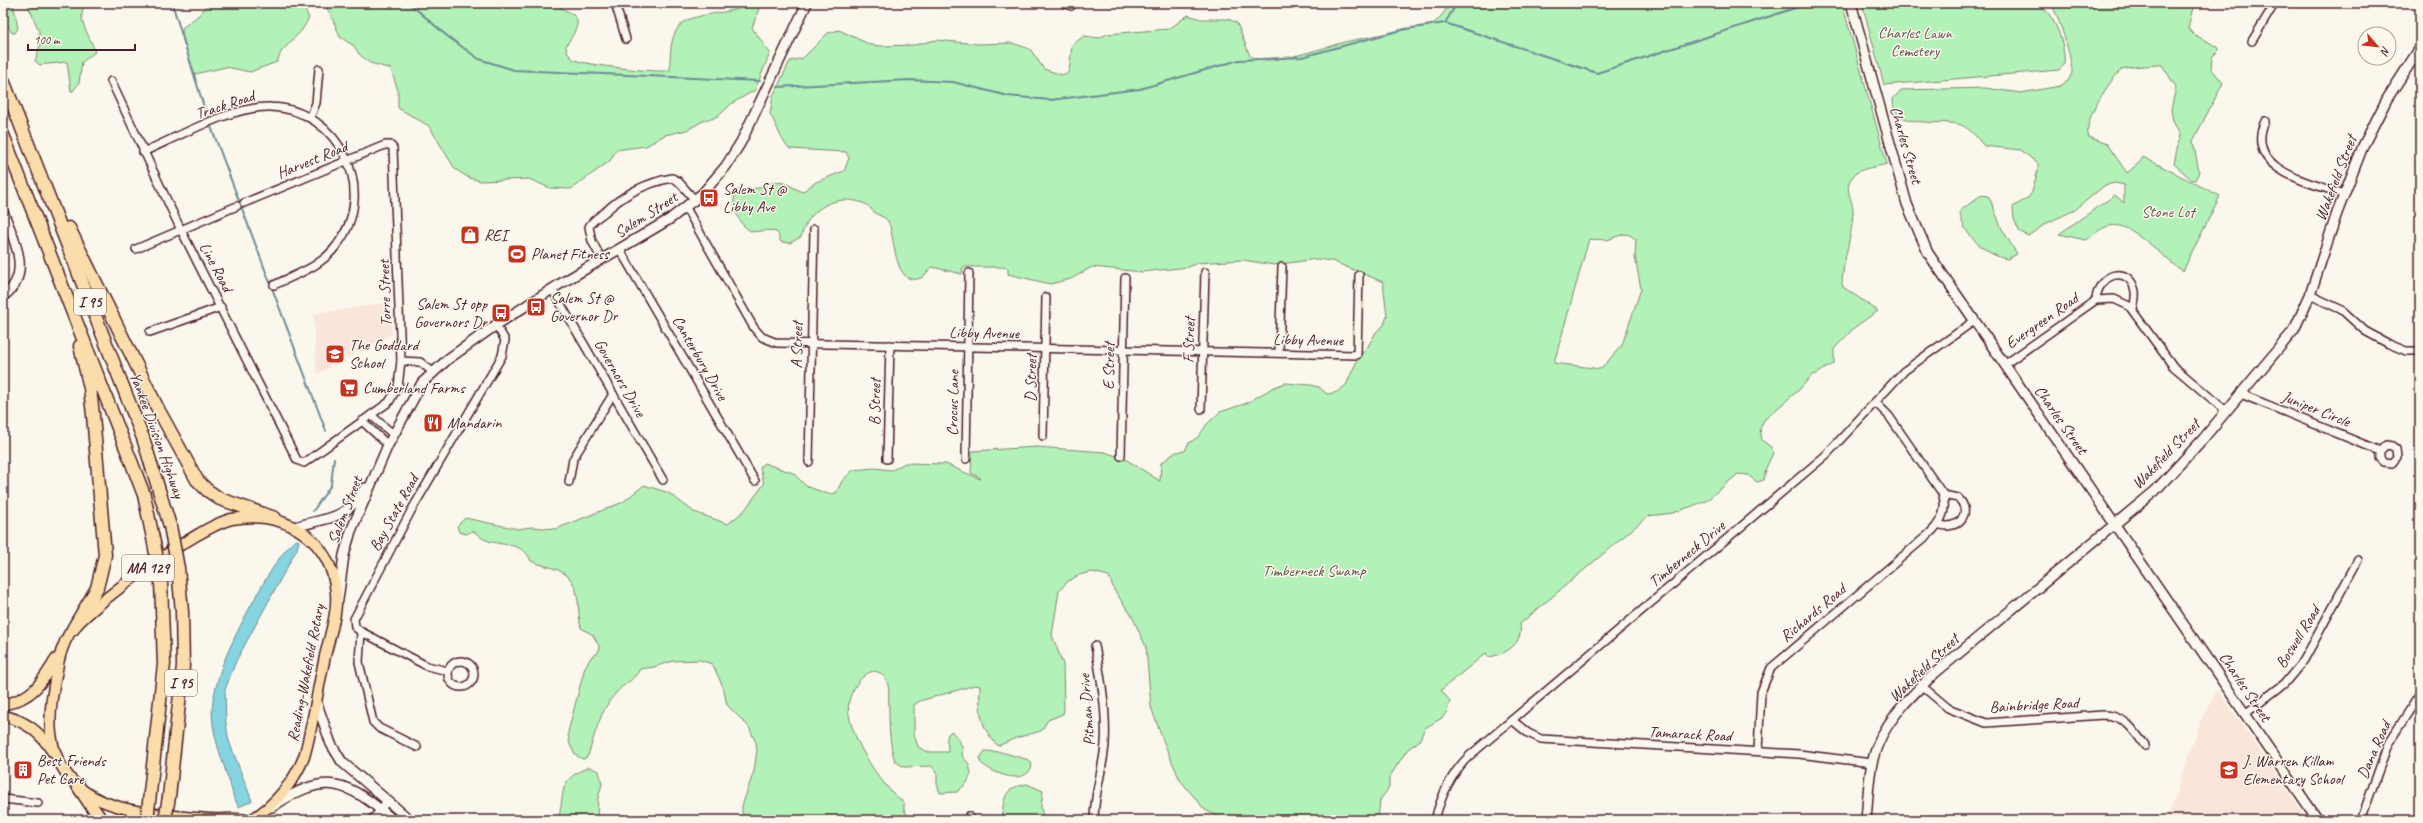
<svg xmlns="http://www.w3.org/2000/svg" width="2423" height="823" font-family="Caveat,sans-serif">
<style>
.built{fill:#fae5da}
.green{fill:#b2f1b7;stroke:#7e8871;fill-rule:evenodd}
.water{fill:#85d4e0;stroke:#6d8c98}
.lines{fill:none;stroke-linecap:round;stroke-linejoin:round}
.stream{stroke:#6d8c98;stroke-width:2}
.street-casing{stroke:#4a1f2b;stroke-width:10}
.secondary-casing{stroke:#4a1f2b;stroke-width:12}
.primary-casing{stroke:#4a1f2b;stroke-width:13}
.highway-casing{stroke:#4a1f2b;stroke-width:15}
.street{stroke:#fbf7ec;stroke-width:7}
.secondary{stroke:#fbf7ec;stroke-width:9}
.primary{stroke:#fbddab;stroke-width:10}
.highway{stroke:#fbddab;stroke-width:12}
.highway-bridge-casing{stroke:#4a1f2b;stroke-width:15;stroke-linecap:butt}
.highway-bridge{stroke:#fbddab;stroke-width:12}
.labels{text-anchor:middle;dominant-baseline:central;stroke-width:3;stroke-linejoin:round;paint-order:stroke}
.shield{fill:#fbf7ec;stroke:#7f6065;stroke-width:1}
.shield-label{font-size:15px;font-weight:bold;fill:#4a1f2b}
.park-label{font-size:16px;fill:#64544e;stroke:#fbf7ec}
.street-label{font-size:16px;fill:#4a1f2b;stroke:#fbf7ec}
.poi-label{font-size:16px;fill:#4a1f2b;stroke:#fbf7ec;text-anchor:start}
</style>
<rect width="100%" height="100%" fill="#fbf7ec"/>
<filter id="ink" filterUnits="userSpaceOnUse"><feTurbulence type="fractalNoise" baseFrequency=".025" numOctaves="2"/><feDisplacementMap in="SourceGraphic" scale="8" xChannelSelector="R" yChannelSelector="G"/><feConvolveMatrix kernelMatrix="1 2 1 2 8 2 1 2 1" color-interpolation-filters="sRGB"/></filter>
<g filter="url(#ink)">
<g class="built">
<path d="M391 302 392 334 317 374 313 314Z"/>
<path d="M2217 689 2308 820H2167L2201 720Z"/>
</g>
<g class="green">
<path d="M3 3H13L18 28 15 33H12C6 24 3 13 3 3Z"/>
<path d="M27 3H88C72 15 92 38 95 52L82 62 79 83 73 91H71L67 62 40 65 35 61 40 45 39 31Z"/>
<path d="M208 3H302L309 18 302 30 281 52 277 62 250 72 226 67 195 74 183 41 182 28 199 15Z"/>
<path d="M323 3H560V7C564 10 568 11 572 14 585 22 570 38 566 46 566 51 569 56 573 59 580 65 665 74 670 70 669 10 690 20 738 9 743 8 745 4 748 3 752 2 757 3 761 3L752 28 770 53 755 90 731 104 721 114 712 119H707L687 130 665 135 646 146 616 150 610 161 571 189 550 188 529 179 481 181 469 178 455 169 429 126 398 108V91L391 69 370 63 359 54 354 46 340 37 330 13Z"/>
<path d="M1451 3H1842L1887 164C1877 167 1859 168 1853 176 1842 189 1854 199 1853 213 1852 237 1843 259 1842 283L1843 287 1878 311 1855 327 1834 349V364C1825 367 1820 374 1812 375L1800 389 1764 420 1760 429 1762 440 1772 448 1773 453 1766 468 1764 480 1757 482 1748 475 1738 474 1706 501 1673 513 1648 516 1520 624C1524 643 1506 655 1488 657L1486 653 1441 690 1450 701 1447 712 1442 718 1425 728 1419 741 1407 750 1394 770 1389 778V788L1380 800 1378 819 1364 817 1362 820H1226L1205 810 1180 780 1164 743 1151 707 1146 647 1132 616 1114 590 1109 576 1092 572 1079 575 1067 582 1059 591 1052 635 1063 664 1064 708 1063 714 1048 720 1041 731 1016 738 998 746C980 728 979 711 980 686L975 685 920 701 914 705V734L918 747 928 752H948C949 743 943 738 951 731 959 738 964 746 962 756L969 764 971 774 967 783 957 792 940 793 937 784V772L931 766 904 767 895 761C889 744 889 724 889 706 888 699 890 689 887 682 874 655 852 686 849 701 843 728 881 788 904 802V810L912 820H747L742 813V806L754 771 757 750 756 743 749 727 727 705 723 687 714 667 712 664 700 660 673 661 654 667 640 669C632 683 625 682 616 693 600 710 595 734 588 756L584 759C573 758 568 742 568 732L585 667 592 656 597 654 600 648 593 635 581 628C576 606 583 581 558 570 549 566 539 565 531 561 523 541 503 547 486 540 480 538 478 534 473 531L466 534 459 532 457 526 465 518 518 529 531 527 556 529 623 502 644 485 669 493 694 512 728 524 744 511 764 484 760 468 764 463 793 473 806 486 828 494 836 493 842 481 853 470 874 468 892 470 905 463 946 464 980 479 981 478 971 473 972 451 1037 447 1105 452 1127 460 1160 481 1161 463 1176 452 1185 451 1188 444 1199 436 1207 424 1220 412 1247 403 1272 388 1285 383 1311 385 1319 387 1327 394 1337 392 1346 385 1358 358 1367 348 1376 332 1384 325 1387 316 1383 282 1332 261 1317 259 1274 265 1243 260 1197 263 1189 267 1142 272 1092 267 1071 279 1050 284 1008 274V268L1002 267H963L962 274 932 267C927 270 926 276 921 278 893 289 895 234 888 221 885 217 879 216 875 213 871 210 869 205 863 203 835 193 808 209 801 237L790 243 781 242C778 239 780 235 776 232 768 228 759 233 751 231 738 226 729 200 737 190L758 188 774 182 785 183 802 192 816 182 844 171 849 158 846 152 790 149C783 145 775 122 770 114L773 96 790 61 803 58 828 33 839 30 871 45 881 46 914 45 936 40 978 44 1012 43 1030 49 1044 69 1062 75 1069 72 1072 45 1084 36 1099 38 1107 34 1169 29 1188 15 1201 19H1228L1237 23 1250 56C1268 70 1333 43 1354 40 1379 35 1404 29 1429 26L1438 20ZM1624 234 1630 235 1636 240 1635 257 1641 289 1622 345 1601 369 1554 363 1589 239 1607 240Z"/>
<path d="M1862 3H2038C2055 15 2066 45 2064 65L2059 70 1884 85Z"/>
<path d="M2050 3H2194L2188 28 2193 34 2218 47 2219 50 2212 57 2211 68 2223 83 2193 141 2199 172 2195 180H2192L2174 164 2180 135 2173 121 2171 110 2176 87 2162 65C2157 65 2124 67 2122 69 2111 79 2081 122 2089 137L2107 144 2127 173 2140 162 2143 157 2220 196 2183 271C2162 259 2133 220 2109 226 2100 228 2093 236 2085 240L2059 234 2115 195 2124 203V185L2115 183 2105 185 2075 210 2047 223 2028 236 2019 231 2014 219 2013 207 2029 197 2032 192 2038 170V164L2021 150 1984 146C1977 138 1971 129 1961 125 1943 118 1892 132 1893 99L1901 90 1985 88 2021 93 2060 86 2068 81 2072 73C2073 62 2058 12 2050 3Z"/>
<path d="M1981 195 1988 196 1990 199 2002 229 2017 254 2008 259C1988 257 1960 233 1960 211Z"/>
<path d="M985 751 1001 752 1029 760 1032 764 1031 769C1021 786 990 772 980 762V758Z"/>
<path d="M589 767 599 771 602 784 598 798 597 820H558C566 792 556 780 589 767Z"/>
<path d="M1027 784 1043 791 1041 807 1043 817 1048 820H1000C1006 799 1001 788 1027 784Z"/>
</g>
<path class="water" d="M297 540 299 541 297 549 236 661 225 690 226 724 229 741 252 801 239 807 234 798C227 770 213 743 212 713 212 699 217 683 221 669 229 645 277 549 297 540Z"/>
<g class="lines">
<g class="stream">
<path d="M172 3 208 120"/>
<path d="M409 3 447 36 479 59 514 70 760 81"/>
<path d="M1445 23 1457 3"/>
<path d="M777 87 909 80 953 82 1008 96 1050 100 1140 89 1239 60 1302 57 1405 29 1445 23 1597 73 1783 12 1800 6 1801 3"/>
<path d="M210 124 326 431"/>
<path d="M313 511 331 485 334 458"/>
</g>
<g class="street-casing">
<g id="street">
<path d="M615 3 626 39"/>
<path d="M1064 3 1071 6 1072 3"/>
<path d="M2252 41 2275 3"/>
<path d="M111 81 180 228 297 460 304 463 389 402 398 387 401 361 393 148 390 145H385L244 203"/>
<path d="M310 118 316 103 319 69"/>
<path d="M2265 121C2243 170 2311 183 2344 194"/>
<path d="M143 152C178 137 234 105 271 107 339 109 379 191 337 245 321 267 297 274 274 285"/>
<path d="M686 208 754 328 762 337 777 343 1357 355 1359 275"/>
<path d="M136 249 237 206"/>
<path d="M620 250 755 481"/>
<path d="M602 260 592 241 589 227C592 220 599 217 605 212 624 194 645 183 672 178L678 181 695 200"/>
<path d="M552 289 663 480"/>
<path d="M2310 295 2342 310 2365 331 2389 344 2406 351H2420"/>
<path d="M2096 300C2098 273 2129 264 2135 291 2136 297 2134 304 2133 310"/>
<path d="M150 332 221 307"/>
<path d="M1279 353 1282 267"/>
<path d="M401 361 420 362 433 372"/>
<path d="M2004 365 2096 300 2114 299 2129 306 2173 366 2226 411"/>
<path d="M2241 394 2380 451V458L2384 462 2392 463 2397 457 2396 449 2392 446 2386 445 2380 451"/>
<path d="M1201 409 1205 272"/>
<path d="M371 415 394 435"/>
<path d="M362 421 388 445"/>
<path d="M1043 436 1046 297"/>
<path d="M1121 456 1125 278"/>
<path d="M887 459 890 345"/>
<path d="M966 459 969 273"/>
<path d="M809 462 814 229"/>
<path d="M569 482 573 459 613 394"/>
<path d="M1938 524C1957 532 1974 513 1958 498L1943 495"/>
<path d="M361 632 359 662 373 722 379 728 417 747"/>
<circle cx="461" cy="674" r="13"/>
<path d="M448 671 427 666 360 631 355 627 354 619 411 511 502 356 505 340 496 325"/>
<path d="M1922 686 1948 708 1986 723 2103 715C2125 715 2134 730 2145 746"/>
<path d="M2245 714 2284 684 2304 660 2358 560"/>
<path d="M1512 720 1528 733 1541 739 1799 754 1872 763"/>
<path d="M1758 751 1761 692 1771 668 1929 534C1941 523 1948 509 1942 493L1889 416 1875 402"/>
<path d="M3 799 38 803"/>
<path d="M371 820 381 810 387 800"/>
<path d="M378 820 381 810"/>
<path d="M968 820 969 816"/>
<path d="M1094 820C1094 794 1103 770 1105 744 1107 711 1101 678 1095 646"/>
<path d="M1435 820C1441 796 1450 775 1468 757L1826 455 1904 371 1974 321"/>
<path d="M2361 820 2388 744 2420 694"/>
</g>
</g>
<g class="secondary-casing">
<g id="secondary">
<path d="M1851 3 1907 204 1928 253 2318 820"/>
<path d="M3 212C13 237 34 275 3 296"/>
<path d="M295 527C327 517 345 522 365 488"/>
<path d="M338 600 344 555 351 531 388 445 422 383 448 359 496 325 560 284 670 219 703 193 726 166 741 142 807 3"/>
<path d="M316 701 331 744 342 762 410 820"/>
<path d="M272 807C326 770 347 781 393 820"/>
<path d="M1866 820C1868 800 1868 778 1873 759 1881 724 1910 697 1935 673L2155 491 2203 439 2294 330 2310 295 2337 213 2363 146 2387 99 2420 48"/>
</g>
</g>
<g class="primary-casing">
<g id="primary">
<path d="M3 705C33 698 41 684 56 659"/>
<path d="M3 716C24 720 41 733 52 751"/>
<path d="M245 820C235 817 222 820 211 819 172 816 111 814 80 788 42 756 48 712 57 670 59 656 62 646 69 634 87 607 201 525 232 519 285 510 331 538 336 593 338 615 328 640 324 661 317 693 313 725 304 757 294 782 274 806 251 820"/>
</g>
</g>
<g class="highway-casing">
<g id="highway">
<path d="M3 80 143 438 170 526"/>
<path d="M3 135 131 461 144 495 154 543"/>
<path d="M69 228 158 409 197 480 207 490 220 499 275 518"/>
<path d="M73 629 97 588 105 555 93 415 90 388 80 346"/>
<path d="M78 786 101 820"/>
<path d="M150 793 164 664 161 582"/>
<path d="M169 797 183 666 182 612 178 568"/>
</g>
</g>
<use href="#street" class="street"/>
<use href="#secondary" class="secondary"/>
<use href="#primary" class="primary"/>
<use href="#highway" class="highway"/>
<g class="highway-bridge-casing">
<g id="highway-bridge">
<path d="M170 526 178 568"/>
<path d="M154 543 161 582"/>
<path d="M147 820 150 793"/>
<path d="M165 820 169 797"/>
</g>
</g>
<use href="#highway-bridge" class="highway-bridge"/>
</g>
</g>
<defs>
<g id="bus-square" transform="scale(1)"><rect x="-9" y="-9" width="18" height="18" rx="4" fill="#c8321e" stroke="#fbf7ec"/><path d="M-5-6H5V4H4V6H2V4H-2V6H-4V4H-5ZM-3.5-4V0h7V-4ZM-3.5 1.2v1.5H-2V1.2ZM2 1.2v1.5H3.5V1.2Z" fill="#fff"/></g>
<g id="shop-square" transform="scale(1)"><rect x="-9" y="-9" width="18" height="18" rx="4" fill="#c8321e" stroke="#fbf7ec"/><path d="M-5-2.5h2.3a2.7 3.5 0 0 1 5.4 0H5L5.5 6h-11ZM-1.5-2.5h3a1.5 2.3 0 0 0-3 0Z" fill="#fff"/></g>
<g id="stadium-square" transform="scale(1)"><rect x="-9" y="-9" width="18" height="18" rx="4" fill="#c8321e" stroke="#fbf7ec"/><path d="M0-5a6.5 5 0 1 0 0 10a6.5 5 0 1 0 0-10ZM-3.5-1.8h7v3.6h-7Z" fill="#fff"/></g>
<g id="school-square" transform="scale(1)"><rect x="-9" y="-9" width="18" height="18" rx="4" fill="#c8321e" stroke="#fbf7ec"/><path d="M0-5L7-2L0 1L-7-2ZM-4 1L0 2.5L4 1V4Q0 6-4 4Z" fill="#fff"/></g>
<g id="supermarket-square" transform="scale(1)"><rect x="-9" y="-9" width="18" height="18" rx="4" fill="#c8321e" stroke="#fbf7ec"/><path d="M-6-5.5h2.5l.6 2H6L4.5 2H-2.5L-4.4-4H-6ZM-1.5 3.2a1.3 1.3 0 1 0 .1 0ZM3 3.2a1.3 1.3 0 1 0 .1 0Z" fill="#fff"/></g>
<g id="restaurant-square" transform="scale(1)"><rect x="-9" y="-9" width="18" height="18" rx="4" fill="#c8321e" stroke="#fbf7ec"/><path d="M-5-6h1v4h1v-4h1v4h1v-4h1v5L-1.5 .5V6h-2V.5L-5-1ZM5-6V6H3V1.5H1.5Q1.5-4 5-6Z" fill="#fff"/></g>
<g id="building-square" transform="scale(1)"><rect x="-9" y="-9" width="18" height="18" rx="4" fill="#c8321e" stroke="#fbf7ec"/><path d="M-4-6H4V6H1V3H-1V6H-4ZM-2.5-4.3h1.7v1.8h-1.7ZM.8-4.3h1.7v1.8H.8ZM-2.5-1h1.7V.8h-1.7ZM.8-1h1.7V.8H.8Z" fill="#fff"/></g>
</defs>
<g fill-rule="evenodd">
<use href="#bus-square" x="709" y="198"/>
<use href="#shop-square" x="470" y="235"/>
<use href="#stadium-square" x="517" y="254"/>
<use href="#bus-square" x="536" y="307"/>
<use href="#bus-square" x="501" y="313"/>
<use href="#school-square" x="335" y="354"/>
<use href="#supermarket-square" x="349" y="388"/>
<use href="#restaurant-square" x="433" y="423"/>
<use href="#building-square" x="23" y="770"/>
<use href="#school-square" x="2229" y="770"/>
</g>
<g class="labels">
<g class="shield">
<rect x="74" y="289" width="32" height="26" rx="3"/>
<rect x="122" y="555" width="52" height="26" rx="3"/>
<rect x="165" y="670" width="32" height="26" rx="3"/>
</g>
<g class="shield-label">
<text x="90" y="302">I 95</text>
<text x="148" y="568">MA 129</text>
<text x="181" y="683">I 95</text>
</g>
<g class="park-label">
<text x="1915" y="33">Charles Lawn<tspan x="1915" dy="18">Cemetery</tspan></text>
<text x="2168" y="212">Stone Lot</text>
<text x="1314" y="571">Timberneck Swamp</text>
</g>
<g class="street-label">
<text transform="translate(225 105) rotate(-18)">Track Road</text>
<text transform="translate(1906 145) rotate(74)">Charles Street</text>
<text transform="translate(312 160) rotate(-22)">Harvest Road</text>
<text transform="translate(2336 178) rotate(-69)">Wakefield Street</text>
<text transform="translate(646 215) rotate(-33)">Salem Street</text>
<text transform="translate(216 267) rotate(62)">Line Road</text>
<text transform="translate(385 293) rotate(-92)">Torre Street</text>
<text transform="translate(2042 321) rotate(-35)">Evergreen Road</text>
<text transform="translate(984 333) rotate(1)">Libby Avenue</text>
<text transform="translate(1189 340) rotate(-88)">F Street</text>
<text transform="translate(1308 340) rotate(1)">Libby Avenue</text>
<text transform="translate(797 345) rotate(-89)">A Street</text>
<text transform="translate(700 358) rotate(60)">Canterbury Drive</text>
<text transform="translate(1109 366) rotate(-89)">E Street</text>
<text transform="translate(620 378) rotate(60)">Governors Drive</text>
<text transform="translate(1031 378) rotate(-89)">D Street</text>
<text transform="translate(875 402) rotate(-89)">B Street</text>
<text transform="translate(953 403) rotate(-89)">Crocus Lane</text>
<text transform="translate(2316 409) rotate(22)">Juniper Circle</text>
<text transform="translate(2061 420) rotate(55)">Charles Street</text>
<text transform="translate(157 435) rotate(70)">Yankee Division Highway</text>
<text transform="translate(2166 454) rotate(-46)">Wakefield Street</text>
<text transform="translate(345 510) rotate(-69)">Salem Street</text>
<text transform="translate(394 513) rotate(-61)">Bay State Road</text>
<text transform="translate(1687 554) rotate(-40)">Timberneck Drive</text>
<text transform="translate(1813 613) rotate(-40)">Richards Road</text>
<text transform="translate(2298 637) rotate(-58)">Boswell Road</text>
<text transform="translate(1924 668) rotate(-44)">Wakefield Street</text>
<text transform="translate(306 673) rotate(-79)">Reading-Wakefield Rotary</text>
<text transform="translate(2245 687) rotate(56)">Charles Street</text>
<text transform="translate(2034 705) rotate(-3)">Bainbridge Road</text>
<text transform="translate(1087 710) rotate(-94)">Pitman Drive</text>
<text transform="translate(1690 734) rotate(3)">Tamarack Road</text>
<text transform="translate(2374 750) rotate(-66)">Dana Road</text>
</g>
<g class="poi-label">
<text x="723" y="189">Salem St @<tspan x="723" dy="18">Libby Ave</tspan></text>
<text x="484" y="235">REI</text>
<text x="531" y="254">Planet Fitness</text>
<text x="550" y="298">Salem St @<tspan x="550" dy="18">Governor Dr</tspan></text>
<text x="487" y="304" text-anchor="end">Salem St opp<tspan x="487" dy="18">Governors Dr</tspan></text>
<text x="349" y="345">The Goddard<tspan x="349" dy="18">School</tspan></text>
<text x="363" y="388">Cumberland Farms</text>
<text x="447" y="423">Mandarin</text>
<text x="37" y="761">Best Friends<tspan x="37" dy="18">Pet Care</tspan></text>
<text x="2243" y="761">J. Warren Killam<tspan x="2243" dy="18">Elementary School</tspan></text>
</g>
</g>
<rect width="2423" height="823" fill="none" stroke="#fbf7ec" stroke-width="16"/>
<rect x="8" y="8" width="2407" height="807" fill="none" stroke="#4a1f2b" stroke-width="1.5" filter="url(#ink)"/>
<g transform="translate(2377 46) rotate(118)"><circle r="19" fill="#fbf7ec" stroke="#b4a19f"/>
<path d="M0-3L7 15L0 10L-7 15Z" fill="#c8321e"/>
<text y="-6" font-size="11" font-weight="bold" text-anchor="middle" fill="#4a1f2b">N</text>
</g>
<path d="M28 44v6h107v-6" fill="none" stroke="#4a1f2b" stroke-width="2"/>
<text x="34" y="44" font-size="12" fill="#4a1f2b" stroke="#fbf7ec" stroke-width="3" paint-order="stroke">100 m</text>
</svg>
